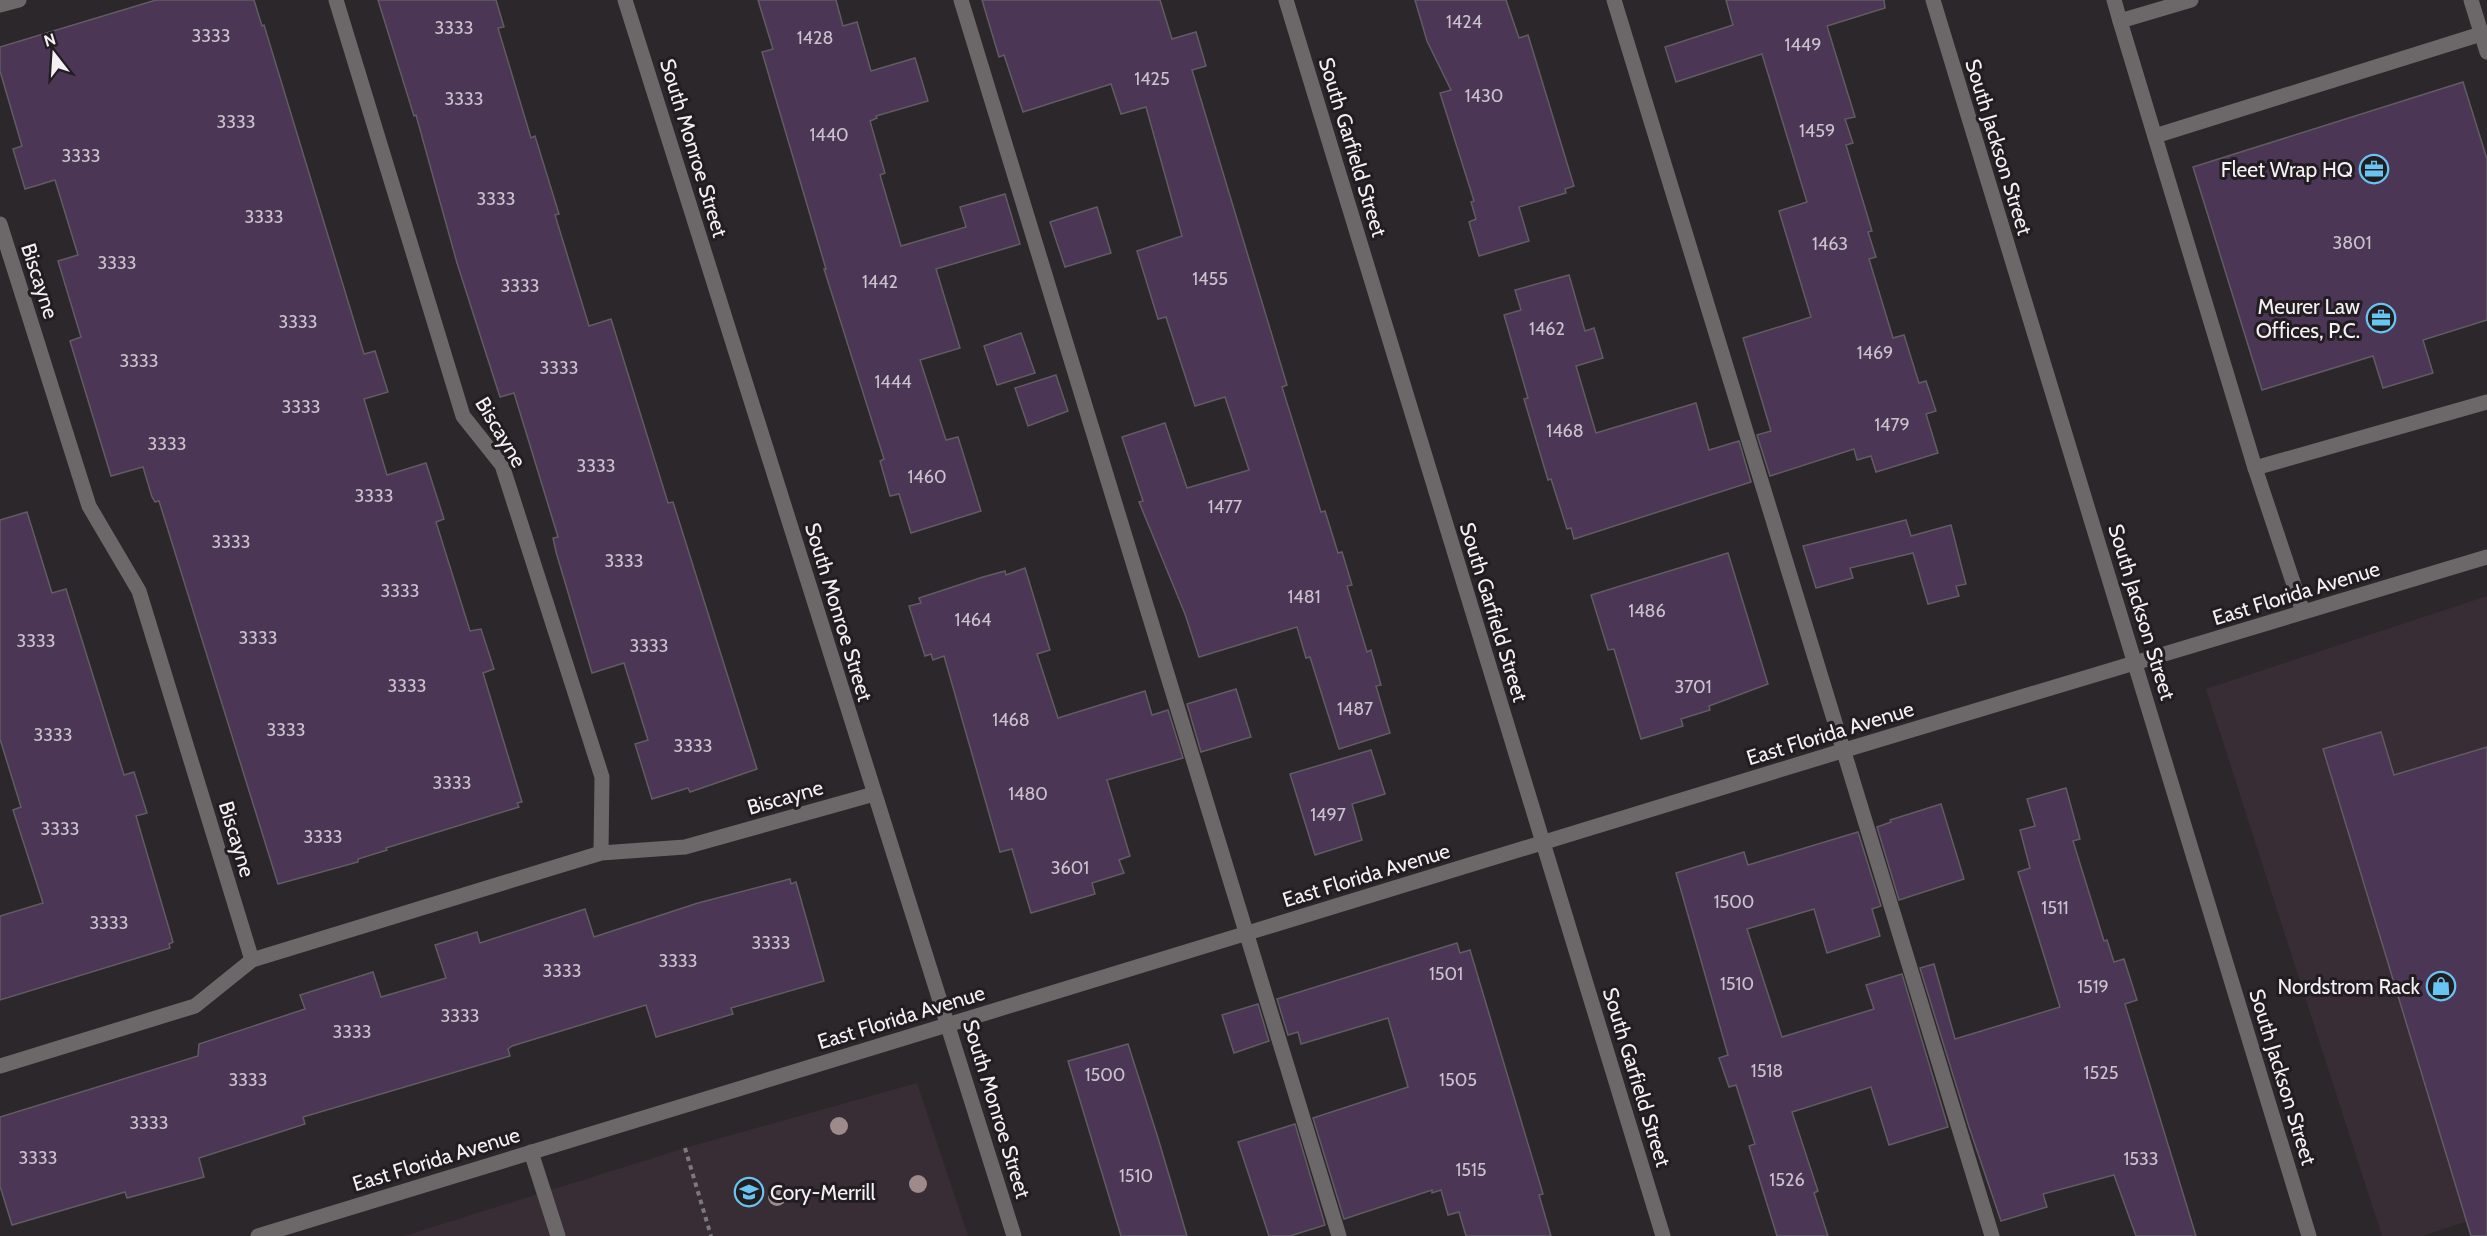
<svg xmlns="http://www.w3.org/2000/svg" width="2487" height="1236" font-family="Cabin,sans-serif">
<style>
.built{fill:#392d35}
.building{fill:#4c3655;stroke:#605c62;stroke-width:1.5}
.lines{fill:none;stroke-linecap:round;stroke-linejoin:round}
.path{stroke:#7c787b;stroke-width:4;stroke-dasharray:4.5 4.5;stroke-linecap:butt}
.minor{stroke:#6c6869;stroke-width:15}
.tree{fill:#9e8a8b}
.labels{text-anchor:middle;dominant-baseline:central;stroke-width:6;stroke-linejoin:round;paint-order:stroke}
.number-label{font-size:18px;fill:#cac2cc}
.street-label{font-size:21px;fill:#f4f0f3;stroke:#221d21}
.poi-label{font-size:21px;fill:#f4f0f3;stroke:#221d21;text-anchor:end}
</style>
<rect width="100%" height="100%" fill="#2c272a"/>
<g class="built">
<path d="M2487 596V1215L2422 1236H2382L2206 689Z"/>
<path d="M917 1083 968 1236H404L685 1148Z"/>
</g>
<g class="building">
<path d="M156 0H254L262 26 264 25 364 354 375 351 388 392 364 399 387 475 426 463 444 519 436 522 470 631 481 629 494 669 483 673 522 802 517 803 519 807 386 848 387 850 358 859V862L278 884 159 501 155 502 152 497 143 467 111 476 70 341 81 337 58 261 78 255 55 180 25 189 13 149 22 146 0 71V47Z"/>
<path d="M378 0H496L504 27 498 28 531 138 535 136 559 214 555 215 589 326 611 319 668 503 673 502 757 769 690 792 688 788 652 799 635 744 648 740 624 663 592 673 556 552 553 538 558 537 514 393 500 397 457 263 416 115 414 116Z"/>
<path d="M758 0H836L843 26 857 22 871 71 915 58 928 101 876 116 877 118 870 121 885 173 880 175 901 246 966 227 960 207 1005 194 1020 244 936 269 960 348 920 360 946 440 958 437 981 511 911 533 899 494 890 496 880 461 884 459 824 269H826L762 52 773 49Z"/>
<path d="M982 0H1160L1172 39 1196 32 1206 66 1192 70 1287 385 1282 387 1321 512 1325 511 1338 553 1342 552 1352 585 1347 586 1367 652 1371 650 1381 685 1376 686 1390 733 1339 749 1310 657 1306 658 1297 627 1199 657 1185 614 1139 502 1143 501 1122 437 1165 423 1187 488 1249 470 1225 397 1195 406 1166 317 1158 319 1137 251 1182 236 1146 107 1121 114 1111 84 1023 112 1004 55 999 57Z"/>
<path d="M1415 0H1506L1519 38 1528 35 1574 186 1565 189 1566 193 1519 207 1529 241 1479 256 1469 222 1476 219 1471 202 1474 201 1440 93 1451 90 1427 41Z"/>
<path d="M1726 0H1884L1885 8 1827 26 1855 117 1845 119 1853 143 1846 145 1872 231 1868 232 1876 257 1869 259 1893 338 1904 335 1919 383 1926 381 1936 411 1926 414 1938 453 1876 472 1871 456 1857 460 1854 449 1770 476 1757 435 1771 431 1743 338 1811 317 1779 211 1807 202 1762 54 1676 82 1665 47 1733 25Z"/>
<path d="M2463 82 2487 159V320L2423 340 2433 373 2383 388 2373 356 2262 390 2193 167Z"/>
<path d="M1097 207 1111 253 1065 267 1050 222Z"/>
<path d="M1569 275 1585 331 1594 328 1603 358 1576 366 1596 433 1696 403 1709 450 1739 441 1751 482 1574 539 1571 528 1567 529 1551 479 1548 480 1524 399 1528 398 1504 315 1521 310 1515 290Z"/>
<path d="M1021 333 1035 373 997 385 984 346Z"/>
<path d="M1056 375 1068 411 1028 426 1015 388Z"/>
<path d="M27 512 52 593 66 589 124 775 134 772 147 813 136 816 173 942 169 944 170 948 0 1000V916L43 903 13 810 21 807 0 739V520Z"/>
<path d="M1906 520 1911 536 1951 525 1966 584 1956 586 1959 596 1928 604 1913 553 1850 568 1853 578 1816 588 1803 546Z"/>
<path d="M1728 553 1768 684 1709 706 1710 710 1681 719 1683 726 1641 739 1614 649 1608 650 1591 595Z"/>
<path d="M1025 568 1050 650 1037 654 1058 718 1145 691 1152 715 1168 710 1183 758 1107 780 1130 856 1119 860 1124 873 1092 883 1095 894 1031 913 1012 849 1000 852 944 656 933 660 931 654 925 656 909 606 921 603 919 598 983 577 1005 571 1006 575Z"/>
<path d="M1236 689 1251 737 1201 752 1187 704Z"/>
<path d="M2381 732 2394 775 2487 747V1236H2471L2323 749Z"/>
<path d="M1371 750 1385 794 1352 804 1362 840 1315 855 1290 774Z"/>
<path d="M2066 788 2080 839 2073 841 2104 941 2107 940 2114 962 2124 959 2137 1000 2125 1004 2196 1236H2136L2114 1175 2043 1194 2047 1207 2001 1221 1969 1127 1920 968 1934 964 1955 1039 2060 1007 2018 872 2030 868 2020 830 2035 826 2027 799Z"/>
<path d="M1941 804 1964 879 1899 900 1877 827 1891 822 1890 820Z"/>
<path d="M1858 832 1881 906 1872 909 1880 936 1827 953 1814 909 1747 929 1782 1037 1874 1009 1866 985 1902 974 1948 1127 1889 1145 1871 1087 1792 1112 1818 1191 1814 1193 1828 1236H1777L1749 1146 1755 1144 1736 1085 1729 1087 1719 1058 1728 1055 1676 873 1744 852 1748 865Z"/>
<path d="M790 879 791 884 796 882 824 981 731 1008 733 1014 656 1037 646 1005 512 1046 508 1049 510 1056 303 1117 305 1124 199 1158 204 1177 127 1198 125 1192 12 1225 0 1186V1117L198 1056 199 1044 305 1009 300 995 373 972 381 997 446 978 435 945 477 932 480 943 585 909 594 937 698 903Z"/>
<path d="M1457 943 1460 953 1470 950 1543 1194 1539 1195 1551 1236H1466L1459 1212 1448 1215 1441 1190 1432 1193V1190L1344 1219 1313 1118 1408 1087 1388 1018 1301 1044 1298 1032 1288 1035 1277 999Z"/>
<path d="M1258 1004 1269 1041 1234 1053 1222 1015Z"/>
<path d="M1128 1044 1158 1138 1187 1236H1121L1068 1061Z"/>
<path d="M1295 1124 1325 1225 1290 1236H1269L1238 1142Z"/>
</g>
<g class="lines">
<path class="path" d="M685 1148 711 1236"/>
<g class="minor">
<path d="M336 0 463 416 502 465 602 777 601 853"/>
<path d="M625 0 1014 1236"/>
<path d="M961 0 1339 1236"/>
<path d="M1286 0 1663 1236"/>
<path d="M1614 0 1992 1236"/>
<path d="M1933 0 2309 1236"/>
<path d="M2114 0 2120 21"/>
<path d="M2191 0 2120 21 2255 468"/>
<path d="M2471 0 2487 52"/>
<path d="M0 5 19 0"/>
<path d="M2155 136 2481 34"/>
<path d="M0 224 89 506 139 591 252 960"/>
<path d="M2303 612 2255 468 2487 402"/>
<path d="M0 1066 195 1006 252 960 601 853 685 847 874 794"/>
<path d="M531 1152 558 1236"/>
<path d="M258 1236 1845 750 2487 557"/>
</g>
</g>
<g class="tree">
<circle cx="839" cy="1126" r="9"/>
<circle cx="918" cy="1184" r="9"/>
<circle cx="777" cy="1197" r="9"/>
</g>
<defs>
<g id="office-ring" transform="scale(1.5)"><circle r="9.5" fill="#221d21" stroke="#68c4f0" stroke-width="1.5"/><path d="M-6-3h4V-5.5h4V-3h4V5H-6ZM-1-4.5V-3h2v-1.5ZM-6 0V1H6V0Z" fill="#68c4f0"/></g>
<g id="shop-ring" transform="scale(1.5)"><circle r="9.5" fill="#221d21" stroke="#68c4f0" stroke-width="1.5"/><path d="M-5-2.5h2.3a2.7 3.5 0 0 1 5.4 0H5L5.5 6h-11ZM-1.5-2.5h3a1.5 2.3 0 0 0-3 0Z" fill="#68c4f0"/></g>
<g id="school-ring" transform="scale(1.5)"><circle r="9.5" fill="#221d21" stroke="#68c4f0" stroke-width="1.5"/><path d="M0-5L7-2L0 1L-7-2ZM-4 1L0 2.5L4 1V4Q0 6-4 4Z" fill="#68c4f0"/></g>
</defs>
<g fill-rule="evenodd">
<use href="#office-ring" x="2374" y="169"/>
<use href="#office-ring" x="2381" y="318"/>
<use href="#shop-ring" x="2441" y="986"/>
<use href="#school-ring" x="749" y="1192"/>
</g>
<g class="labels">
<g class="number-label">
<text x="1464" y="22">1424</text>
<text x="454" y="28">3333</text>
<text x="211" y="36">3333</text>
<text x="815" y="38">1428</text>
<text x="1803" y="45">1449</text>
<text x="1152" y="79">1425</text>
<text x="1484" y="96">1430</text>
<text x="464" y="99">3333</text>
<text x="236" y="122">3333</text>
<text x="1817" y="131">1459</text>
<text x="829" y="135">1440</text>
<text x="81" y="156">3333</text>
<text x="496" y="199">3333</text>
<text x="264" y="217">3333</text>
<text x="2352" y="243">3801</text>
<text x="1830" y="244">1463</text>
<text x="117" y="263">3333</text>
<text x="1210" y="279">1455</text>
<text x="880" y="282">1442</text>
<text x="520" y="286">3333</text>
<text x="298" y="322">3333</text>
<text x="1547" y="329">1462</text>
<text x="1875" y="353">1469</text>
<text x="139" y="361">3333</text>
<text x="559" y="368">3333</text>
<text x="893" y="382">1444</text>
<text x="301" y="407">3333</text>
<text x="1892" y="425">1479</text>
<text x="1565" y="431">1468</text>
<text x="167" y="444">3333</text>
<text x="596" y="466">3333</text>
<text x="927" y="477">1460</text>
<text x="374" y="496">3333</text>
<text x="1225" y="507">1477</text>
<text x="231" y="542">3333</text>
<text x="624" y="561">3333</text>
<text x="400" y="591">3333</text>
<text x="1304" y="597">1481</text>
<text x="1647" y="611">1486</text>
<text x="973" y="620">1464</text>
<text x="258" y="638">3333</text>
<text x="36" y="641">3333</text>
<text x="649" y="646">3333</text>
<text x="407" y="686">3333</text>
<text x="1693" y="687">3701</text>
<text x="1355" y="709">1487</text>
<text x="1011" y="720">1468</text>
<text x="286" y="730">3333</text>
<text x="53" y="735">3333</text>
<text x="693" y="746">3333</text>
<text x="452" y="783">3333</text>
<text x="1028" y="794">1480</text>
<text x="1328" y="815">1497</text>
<text x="60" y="829">3333</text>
<text x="323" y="837">3333</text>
<text x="1070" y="868">3601</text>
<text x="1734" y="902">1500</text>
<text x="2055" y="908">1511</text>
<text x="109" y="923">3333</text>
<text x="771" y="943">3333</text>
<text x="678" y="961">3333</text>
<text x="562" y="971">3333</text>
<text x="1446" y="974">1501</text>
<text x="1737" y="984">1510</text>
<text x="2093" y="987">1519</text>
<text x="460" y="1016">3333</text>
<text x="352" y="1032">3333</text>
<text x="1767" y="1071">1518</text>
<text x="2101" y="1073">1525</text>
<text x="1105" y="1075">1500</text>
<text x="248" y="1080">3333</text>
<text x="1458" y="1080">1505</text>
<text x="149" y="1123">3333</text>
<text x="38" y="1158">3333</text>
<text x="2141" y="1159">1533</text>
<text x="1471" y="1170">1515</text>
<text x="1136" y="1176">1510</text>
<text x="1787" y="1180">1526</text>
</g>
<g class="street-label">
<text transform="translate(1353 147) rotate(73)">South Garfield Street</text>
<text transform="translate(1999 147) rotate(73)">South Jackson Street</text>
<text transform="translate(694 148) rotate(73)">South Monroe Street</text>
<text transform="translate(40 281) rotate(72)">Biscayne</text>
<text transform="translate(501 432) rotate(59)">Biscayne</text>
<text transform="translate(2296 593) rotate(-17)">East Florida Avenue</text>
<text transform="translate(839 612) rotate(73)">South Monroe Street</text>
<text transform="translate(1494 612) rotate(73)">South Garfield Street</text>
<text transform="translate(2142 612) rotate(73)">South Jackson Street</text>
<text transform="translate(1830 733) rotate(-17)">East Florida Avenue</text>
<text transform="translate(785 797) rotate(-16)">Biscayne</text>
<text transform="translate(237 839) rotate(73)">Biscayne</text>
<text transform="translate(1366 875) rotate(-17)">East Florida Avenue</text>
<text transform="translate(901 1017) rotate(-17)">East Florida Avenue</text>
<text transform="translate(1637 1077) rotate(73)">South Garfield Street</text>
<text transform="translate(2283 1077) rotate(73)">South Jackson Street</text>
<text transform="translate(997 1109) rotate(73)">South Monroe Street</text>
<text transform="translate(436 1159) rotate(-17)">East Florida Avenue</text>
</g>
<g class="poi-label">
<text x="2353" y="169">Fleet Wrap HQ</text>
<text x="2360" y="306">Meurer Law<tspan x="2360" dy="24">Offices, P.C.</tspan></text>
<text x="2420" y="986">Nordstrom Rack</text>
<text x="770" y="1192" text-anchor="start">Cory-Merrill</text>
</g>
</g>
<g transform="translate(54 54) rotate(343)" stroke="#221d21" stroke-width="4.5" paint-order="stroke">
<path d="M0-4.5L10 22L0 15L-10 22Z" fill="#f4f0f3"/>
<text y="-9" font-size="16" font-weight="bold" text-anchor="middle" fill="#f4f0f3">N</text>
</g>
</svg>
